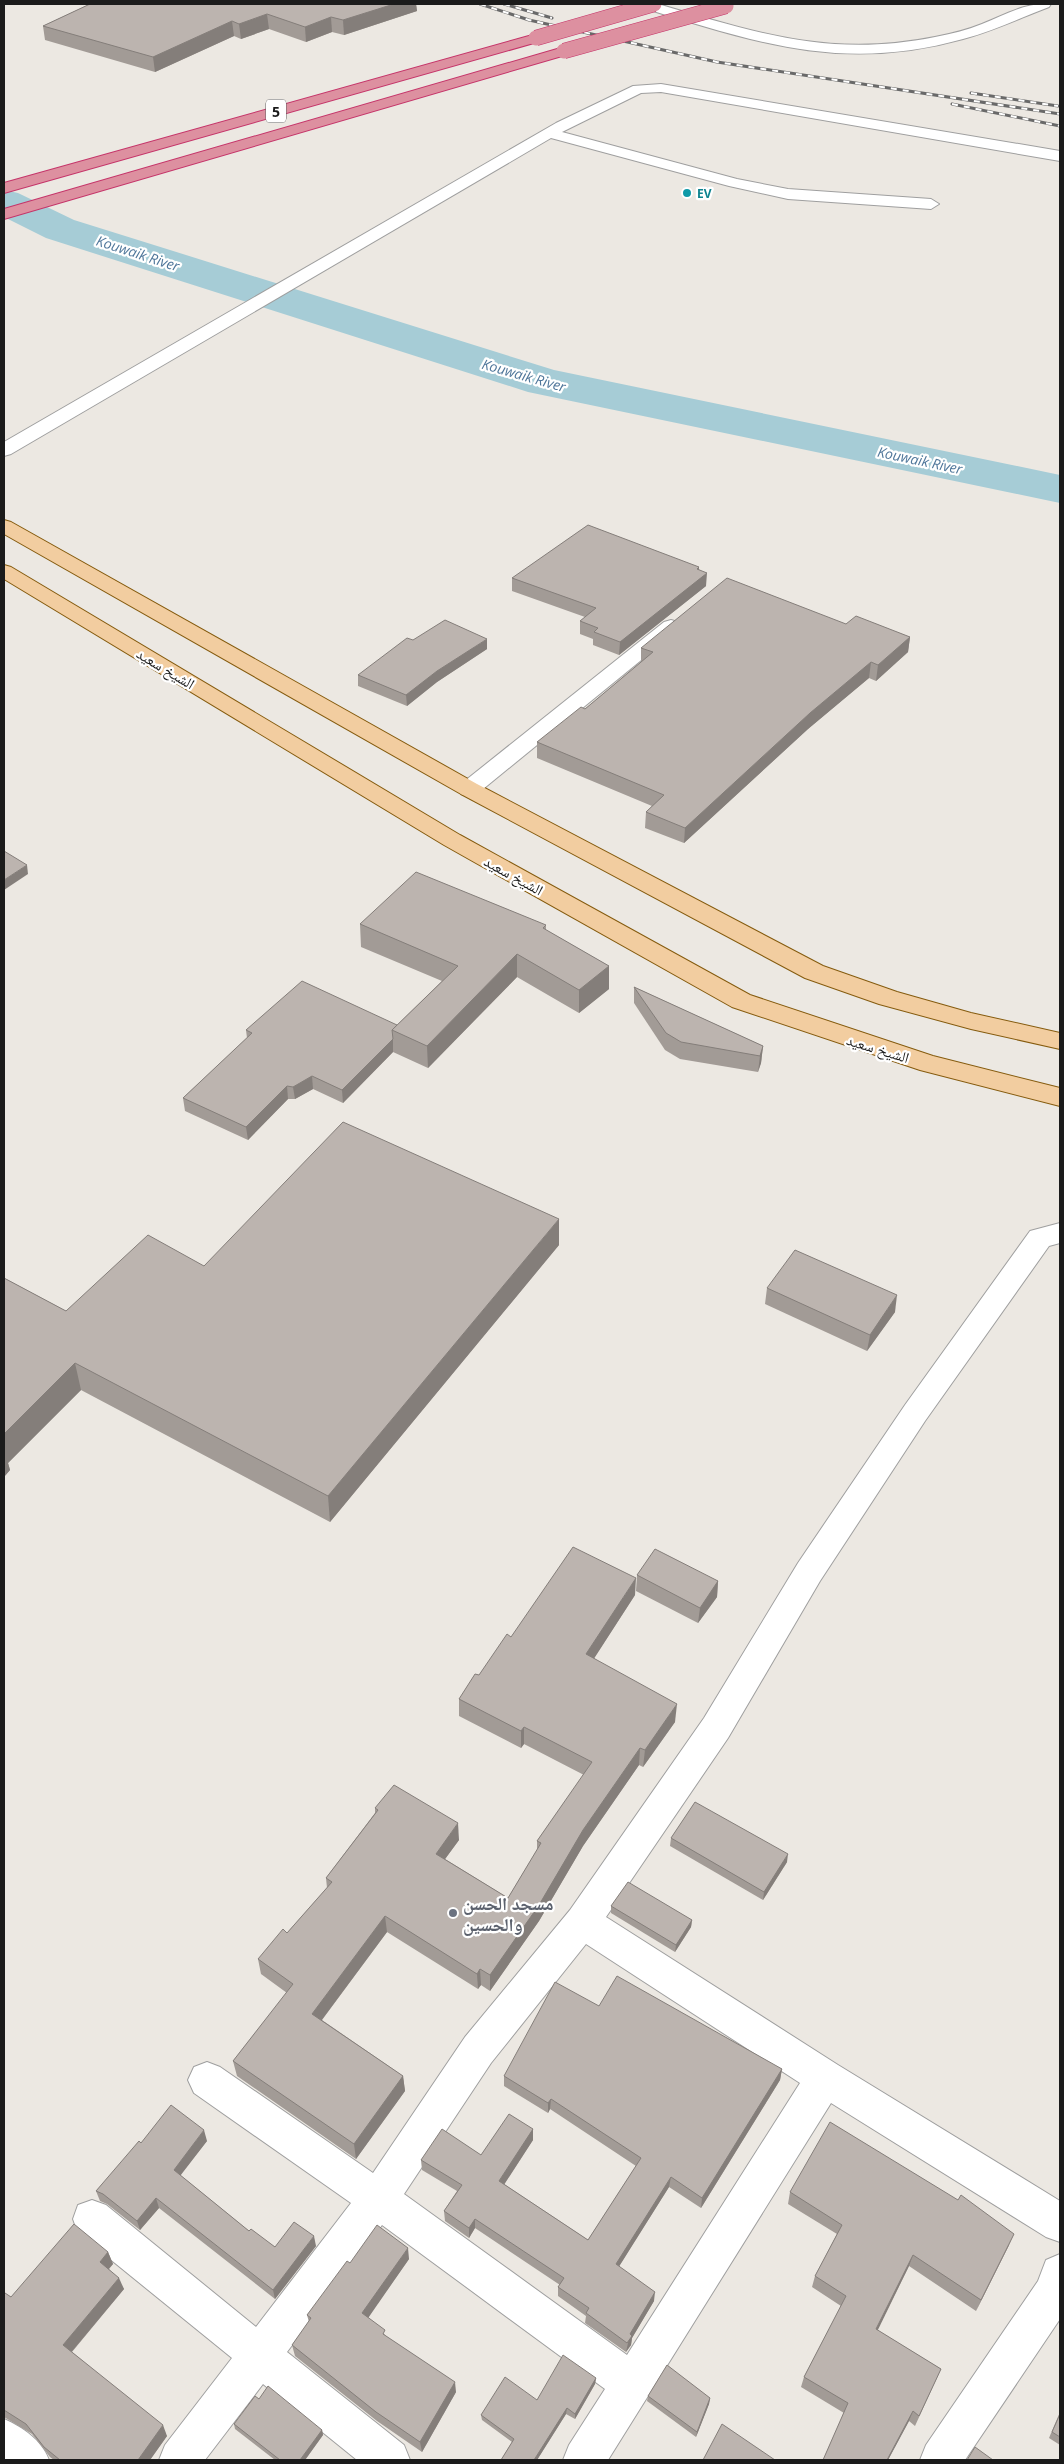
<svg xmlns="http://www.w3.org/2000/svg" width="1064" height="2464" font-family="'Open Sans','Noto Naskh Arabic',sans-serif">
<style>
.lines{fill:none;stroke-linecap:round;stroke-linejoin:round}
.river{fill:#a6ccd6;fill-rule:evenodd}
.minor-casing{stroke:#9f9f9f;stroke-width:2}
.major-casing{stroke:#855b0e;stroke-width:2}
.highway-casing{stroke:#c53469;stroke-width:2}
.minor{fill:#fff;fill-rule:evenodd}
.major{fill:#f2cda0;fill-rule:evenodd}
.highway{fill:#dd90a0;fill-rule:evenodd}
.rail-casing{stroke:#696969;stroke-width:3}
.rail{stroke:#fff;stroke-width:2;stroke-dasharray:6;stroke-linecap:butt}
.highway-bridge-casing{stroke:#c53469;stroke-width:16;stroke-linecap:butt}
.highway-bridge{stroke:#dd90a0;stroke-width:15}
.wall{fill:#a29b96}
.shaded-wall{fill:#847e7a}
.building{fill:#bcb4af;stroke:#847e7a}
.culture-dot{fill:#0f9aa8;stroke:#fff;stroke-width:2}
.worship-dot{fill:#6b7280;stroke:#fff;stroke-width:2}
.labels{text-anchor:middle;dominant-baseline:central;stroke-width:4.5;stroke-linejoin:round;paint-order:stroke}
.far-culture-label{font-size:12px;font-weight:bold;fill:#0d838f;stroke:#fff;text-anchor:start}
.shield{fill:#fff;stroke:#5f5f5f;stroke-width:1}
.shield-label{font-size:14px;font-weight:bold;fill:#1b1b1b}
.far-water-label{font-size:14px;font-style:italic;fill:#4f769a;stroke:#fff}
.street-label{font-size:15px;fill:#1b1b1b;stroke:#fff}
.near-worship-label{font-size:18px;font-weight:bold;fill:#5b616d;stroke:#fff;text-anchor:start}
</style>
<rect width="100%" height="100%" fill="#ece8e2"/>
<g class="lines">
<path class="river" d="M4 190 18 193 74 220 554 370 1060 475V503L528 392 46 238 4 217Z"/>
<g class="minor-casing">
<g id="minor">
<path d="M638 4H658C757 33 831 58 935 37 951 34 967 30 982 24 1005 15 1026 2 1051 4L1049 7C1020 18 993 31 963 39 842 73 755 42 640 7Z"/>
<path d="M661 84 1060 151V161L661 92 641 93 562 132 737 179 788 189 931 199 939 204 931 209 788 199 729 186 551 138 11 454 4 456V442L556 123 633 86Z"/>
<path d="M671 620 678 622 681 626 678 630 477 794 469 796 461 794 458 789 461 784 664 622Z"/>
<path d="M1060 1223V1243L1049 1246 925 1421 820 1581 728 1738 606 1917 838 2065 1060 2201V2242L1046 2237 831 2103 608 2460H563L569 2445 605 2389 382 2225 287 2352 404 2445 410 2460H357L263 2384 205 2460H159L165 2445 232 2358 78 2233 73 2219 78 2205 92 2200 106 2205 256 2327 351 2203 194 2093 188 2080 194 2067 207 2062 220 2067 373 2173 465 2037 570 1910 704 1718 798 1563 905 1405 1030 1231ZM586 1944 800 2083 627 2355 404 2194 491 2063Z"/>
<path d="M1060 2254V2319L965 2460H920L926 2445 1038 2281 1046 2260Z"/>
<path d="M4 2419C24 2428 41 2440 49 2460H4Z"/>
</g>
</g>
<g class="major-casing">
<g id="major">
<path d="M4 520 11 522 477 784 823 966 897 992 971 1013 1060 1033V1049L971 1029 879 1004 805 978 461 794 4 534Z"/>
<path d="M4 565 11 567 460 835 750 995 933 1056 1060 1088V1106L920 1070 732 1007 444 845 4 579Z"/>
</g>
</g>
<g class="highway-casing">
<g id="highway">
<path d="M536 34 543 38 541 41 4 193V183Z"/>
<path d="M564 47 571 51 569 54 4 219V209Z"/>
</g>
</g>
<use href="#minor" class="minor"/>
<use href="#major" class="major"/>
<use href="#highway" class="highway"/>
<g class="rail-casing">
<g id="rail">
<path d="M480 4 529 20 717 62 1060 114"/>
<path d="M504 4 552 18"/>
<path d="M971 93 1058 106"/>
<path d="M952 104 1060 126"/>
</g>
</g>
<use href="#rail" class="rail"/>
<g class="highway-bridge-casing">
<g id="highway-bridge">
<path d="M536 38 654 4"/>
<path d="M564 51 726 6"/>
</g>
</g>
<use href="#highway-bridge" class="highway-bridge"/>
</g>
<g class="wall">
<path d="M90 4H416L417 11 344 35 332 32 306 42 269 29 241 39 234 36 155 72 45 40 43 26Z"/>
<path d="M699 567V569L706 586 619 655 593 645V639L580 634V621L585 617 512 591V578Z"/>
<path d="M846 624 910 637 908 652 876 681 869 678 808 729 684 843 645 828 646 812 652 806 537 758V742L585 709 641 662V648Z"/>
<path d="M413 640 487 649 437 682 407 706 358 686V675Z"/>
<path d="M360 924 546 925V930L609 966V989L579 1013 517 977 428 1068 393 1052 343 1103 313 1089 295 1099H288L248 1140 185 1111 183 1098 247 1038 246 1030 397 1025 442 981 361 947Z"/>
<path d="M634 987 763 1046 761 1063 758 1072 680 1059 665 1050 634 1003Z"/>
<path d="M559 1245 330 1522 81 1390 8 1463 10 1470 4 1477V1278L66 1311 204 1266Z"/>
<path d="M767 1288 895 1312 867 1351 765 1304Z"/>
<path d="M637 1575 718 1581 717 1597 698 1623 636 1591Z"/>
<path d="M635 1595 594 1658 675 1722 643 1767 639 1765 583 1846 539 1921 490 1991 481 1985 478 1989 387 1932 322 2020 403 2076 405 2091 356 2159 237 2076 233 2061 287 1993 261 1974 258 1959 287 1933 327 1888 326 1878 375 1813V1808L459 1840 445 1859 508 1898 537 1850V1841L584 1775 524 1744 521 1748 459 1716V1699L511 1637Z"/>
<path d="M671 1838 787 1862 763 1900 670 1846Z"/>
<path d="M611 1906 692 1920 691 1927 675 1952 611 1913Z"/>
<path d="M599 2006 782 2069 780 2080 701 2208 669 2187 619 2266 654 2301 632 2338 631 2345 626 2352 585 2323 586 2316 558 2296V2287L560 2285 475 2228 469 2238 445 2221 444 2211 457 2191 422 2170 421 2160 481 2155 533 2129V2140L504 2184 588 2240 636 2166 550 2109 548 2113 504 2086V2076Z"/>
<path d="M207 2141 180 2175 249 2231 275 2247 316 2246 275 2299 159 2208 140 2230 107 2204 100 2201 96 2191 141 2143Z"/>
<path d="M790 2192 1009 2245 976 2311 909 2266 877 2330 941 2369 915 2426 909 2421 888 2460H823L844 2413 801 2387 804 2377 841 2306 812 2287 815 2276 837 2234 788 2204Z"/>
<path d="M108 2252 113 2264 109 2269 124 2289 72 2352 167 2436 150 2460H54L50 2457 32 2434 4 2417V2294L11 2297Z"/>
<path d="M409 2259 368 2317 386 2336 456 2392 422 2452 377 2421 295 2356 292 2345 309 2322 307 2315 350 2263Z"/>
<path d="M596 2378 595 2384 575 2419 566 2414 537 2460H501L512 2442 482 2420 481 2415 537 2400Z"/>
<path d="M648 2396 710 2398 709 2404 696 2437 647 2401Z"/>
<path d="M259 2399 322 2430 323 2435 305 2460H275L235 2429 234 2424Z"/>
<path d="M1060 2412V2445L1049 2438Z"/>
</g>
<g class="shaded-wall">
<path d="M394 4H416L417 11 344 35 343 20Z"/>
<path d="M267 14 269 29 241 39 239 24Z"/>
<path d="M331 17 332 32 306 42 305 27Z"/>
<path d="M232 21 234 36 155 72 153 57Z"/>
<path d="M699 567 698 579 707 573 706 586 619 655 620 642Z"/>
<path d="M910 637 908 652 876 681 878 665Z"/>
<path d="M487 639V649L437 682 407 706 406 695 437 671Z"/>
<path d="M871 662 869 678 808 729 684 843 685 828 810 713Z"/>
<path d="M27 865 28 874 4 890V880Z"/>
<path d="M517 954V977L428 1068 427 1046Z"/>
<path d="M609 966V989L579 1013V990Z"/>
<path d="M393 1039V1052L343 1103 342 1090Z"/>
<path d="M763 1046 761 1063 758 1072 760 1056Z"/>
<path d="M312 1076 313 1089 295 1099 293 1087Z"/>
<path d="M287 1086 288 1099 248 1140 246 1127Z"/>
<path d="M559 1219V1245L330 1522 328 1496Z"/>
<path d="M897 1295 895 1312 867 1351 870 1335Z"/>
<path d="M75 1363 81 1390 8 1463 10 1470 4 1477V1434Z"/>
<path d="M636 1578 635 1595 586 1671V1654Z"/>
<path d="M718 1581 717 1597 698 1623 700 1608Z"/>
<path d="M677 1704 675 1722 643 1767 645 1750Z"/>
<path d="M524 1727V1744L521 1748V1731Z"/>
<path d="M640 1748 639 1765 583 1846 539 1921 490 1991V1975L583 1830Z"/>
<path d="M458 1823 459 1840 437 1870 436 1854Z"/>
<path d="M788 1854 787 1862 763 1900 764 1892Z"/>
<path d="M385 1916 387 1932 315 2029 312 2014Z"/>
<path d="M692 1920 691 1927 675 1952 676 1945Z"/>
<path d="M480 1969 481 1985 478 1989 477 1974Z"/>
<path d="M782 2069 780 2080 701 2208 702 2198Z"/>
<path d="M403 2076 405 2091 356 2159 354 2144Z"/>
<path d="M551 2099 550 2109 548 2113V2103Z"/>
<path d="M533 2129V2140L500 2191 499 2181Z"/>
<path d="M204 2130 207 2141 177 2180 174 2170Z"/>
<path d="M671 2177 669 2187 615 2273 616 2264Z"/>
<path d="M156 2198 159 2208 140 2230 137 2221Z"/>
<path d="M475 2219V2228L469 2238V2228Z"/>
<path d="M1014 2234 1009 2245 976 2311 981 2300Z"/>
<path d="M314 2236 316 2246 275 2299 273 2290Z"/>
<path d="M408 2248 409 2259 364 2324 362 2313Z"/>
<path d="M108 2252 113 2264 105 2273 100 2262Z"/>
<path d="M913 2255 909 2266 873 2340 876 2329Z"/>
<path d="M119 2278 124 2289 68 2356 63 2345Z"/>
<path d="M655 2292 654 2301 632 2338 631 2345 626 2352 630 2334Z"/>
<path d="M596 2378 595 2384 575 2419V2414Z"/>
<path d="M455 2382 456 2392 422 2452 420 2442Z"/>
<path d="M710 2398 709 2404 696 2437 697 2432Z"/>
<path d="M567 2408 566 2414 537 2460H534Z"/>
<path d="M913 2411 909 2421 888 2460H887Z"/>
<path d="M163 2425 167 2436 150 2460H138Z"/>
<path d="M322 2430 323 2435 305 2460H300Z"/>
</g>
<g class="building">
<path d="M90 4H394L343 20 331 17 305 27 267 14 239 24 232 21 153 57 43 26Z"/>
<path d="M588 525 699 567 697 569 707 573 620 642 594 632 598 628 580 621 596 608 512 578Z"/>
<path d="M727 578 846 624 856 616 910 637 878 665 871 662 810 713 685 828 646 812 664 795 537 742 581 707 585 709 653 652 641 648Z"/>
<path d="M445 620 487 639 437 671 406 695 358 675 407 638 413 640Z"/>
<path d="M4 851 27 865 4 880Z"/>
<path d="M416 872 546 925 543 928 609 966 579 990 517 954 427 1046 392 1030 458 966 360 924Z"/>
<path d="M302 981 397 1025 392 1030 393 1039 342 1090 312 1076 293 1087 287 1086 246 1127 183 1098 252 1033 246 1030Z"/>
<path d="M634 987 763 1046 760 1056 681 1042 666 1033Z"/>
<path d="M343 1122 559 1219 328 1496 75 1363 4 1434V1278L66 1311 148 1235 204 1266Z"/>
<path d="M795 1250 897 1295 870 1335 767 1288Z"/>
<path d="M573 1547 636 1578 586 1654 677 1704 645 1750 640 1748 583 1830 539 1905 490 1975 480 1969 477 1974 385 1916 312 2014 403 2076 354 2144 233 2061 293 1984 258 1959 283 1929 287 1933 332 1882 326 1878 378 1810 375 1808 394 1785 458 1823 436 1854 508 1898 541 1843 537 1841 592 1762 524 1727 521 1731 459 1699 475 1674 479 1675 507 1634 511 1637Z"/>
<path d="M655 1549 718 1581 700 1608 637 1575Z"/>
<path d="M695 1802 788 1854 764 1892 671 1838Z"/>
<path d="M628 1882 692 1920 676 1945 611 1906Z"/>
<path d="M617 1976 782 2069 702 2198 671 2177 616 2264 655 2292 630 2334 632 2336 627 2343 586 2313 589 2308 558 2287 564 2278 475 2219 469 2228 444 2211 462 2185 421 2160 442 2129 481 2155 509 2114 533 2129 499 2181 588 2240 641 2158 551 2099 548 2103 504 2076 555 1982 599 2006Z"/>
<path d="M171 2105 204 2130 174 2170 249 2231 251 2229 275 2247 294 2222 314 2236 273 2290 156 2198 137 2221 103 2194 96 2191 139 2141 141 2143Z"/>
<path d="M830 2122 958 2200 961 2195 1014 2234 981 2300 913 2255 876 2329 941 2369 919 2416 913 2411 887 2460H823L848 2403 804 2377 846 2296 815 2276 842 2225 790 2192Z"/>
<path d="M74 2224 108 2252 100 2262 119 2278 63 2345 163 2425 138 2460H60L44 2447 26 2424 4 2410V2294L5 2293 11 2297Z"/>
<path d="M377 2225 408 2248 362 2313 385 2330 383 2334 455 2382 420 2442 376 2412 292 2345 311 2318 307 2315 347 2261 350 2263Z"/>
<path d="M563 2355 596 2378 575 2414 567 2408 534 2460H501L514 2439 481 2415 505 2377 537 2400Z"/>
<path d="M667 2365 710 2398 697 2432 648 2396Z"/>
<path d="M268 2386 322 2430 300 2460H280L234 2424 255 2396 259 2399Z"/>
<path d="M1060 2414V2437L1052 2432Z"/>
<path d="M722 2424 775 2460H703Z"/>
<path d="M975 2447 993 2460H967Z"/>
</g>
<circle class="culture-dot" cx="687" cy="193" r="5"/>
<circle class="worship-dot" cx="453" cy="1913" r="5"/>
<g class="labels">
<g class="far-culture-label">
<text x="697" y="193">EV</text>
</g>
<rect class="shield" x="266" y="99.5" width="20" height="23" rx="4"/>
<g class="shield-label">
<text x="276" y="111">5</text>
</g>
<g class="far-water-label">
<text transform="translate(138 253) rotate(18)">Kouwaik River</text>
<text transform="translate(524 375) rotate(16)">Kouwaik River</text>
<text transform="translate(920 460) rotate(12)">Kouwaik River</text>
</g>
<g class="street-label">
<text transform="translate(166 668) rotate(31)">الشيخ سعيد</text>
<text transform="translate(514 875) rotate(29)">الشيخ سعيد</text>
<text transform="translate(878 1048) rotate(17)">الشيخ سعيد</text>
</g>
<g class="near-worship-label">
<text x="463" y="1903">مسجد الحسن<tspan x="463" dy="21">والحسين</tspan></text>
</g>
</g>
<rect width="1064" height="2464" fill="none" stroke="#1b1b1b" stroke-width="10"/>
</svg>
